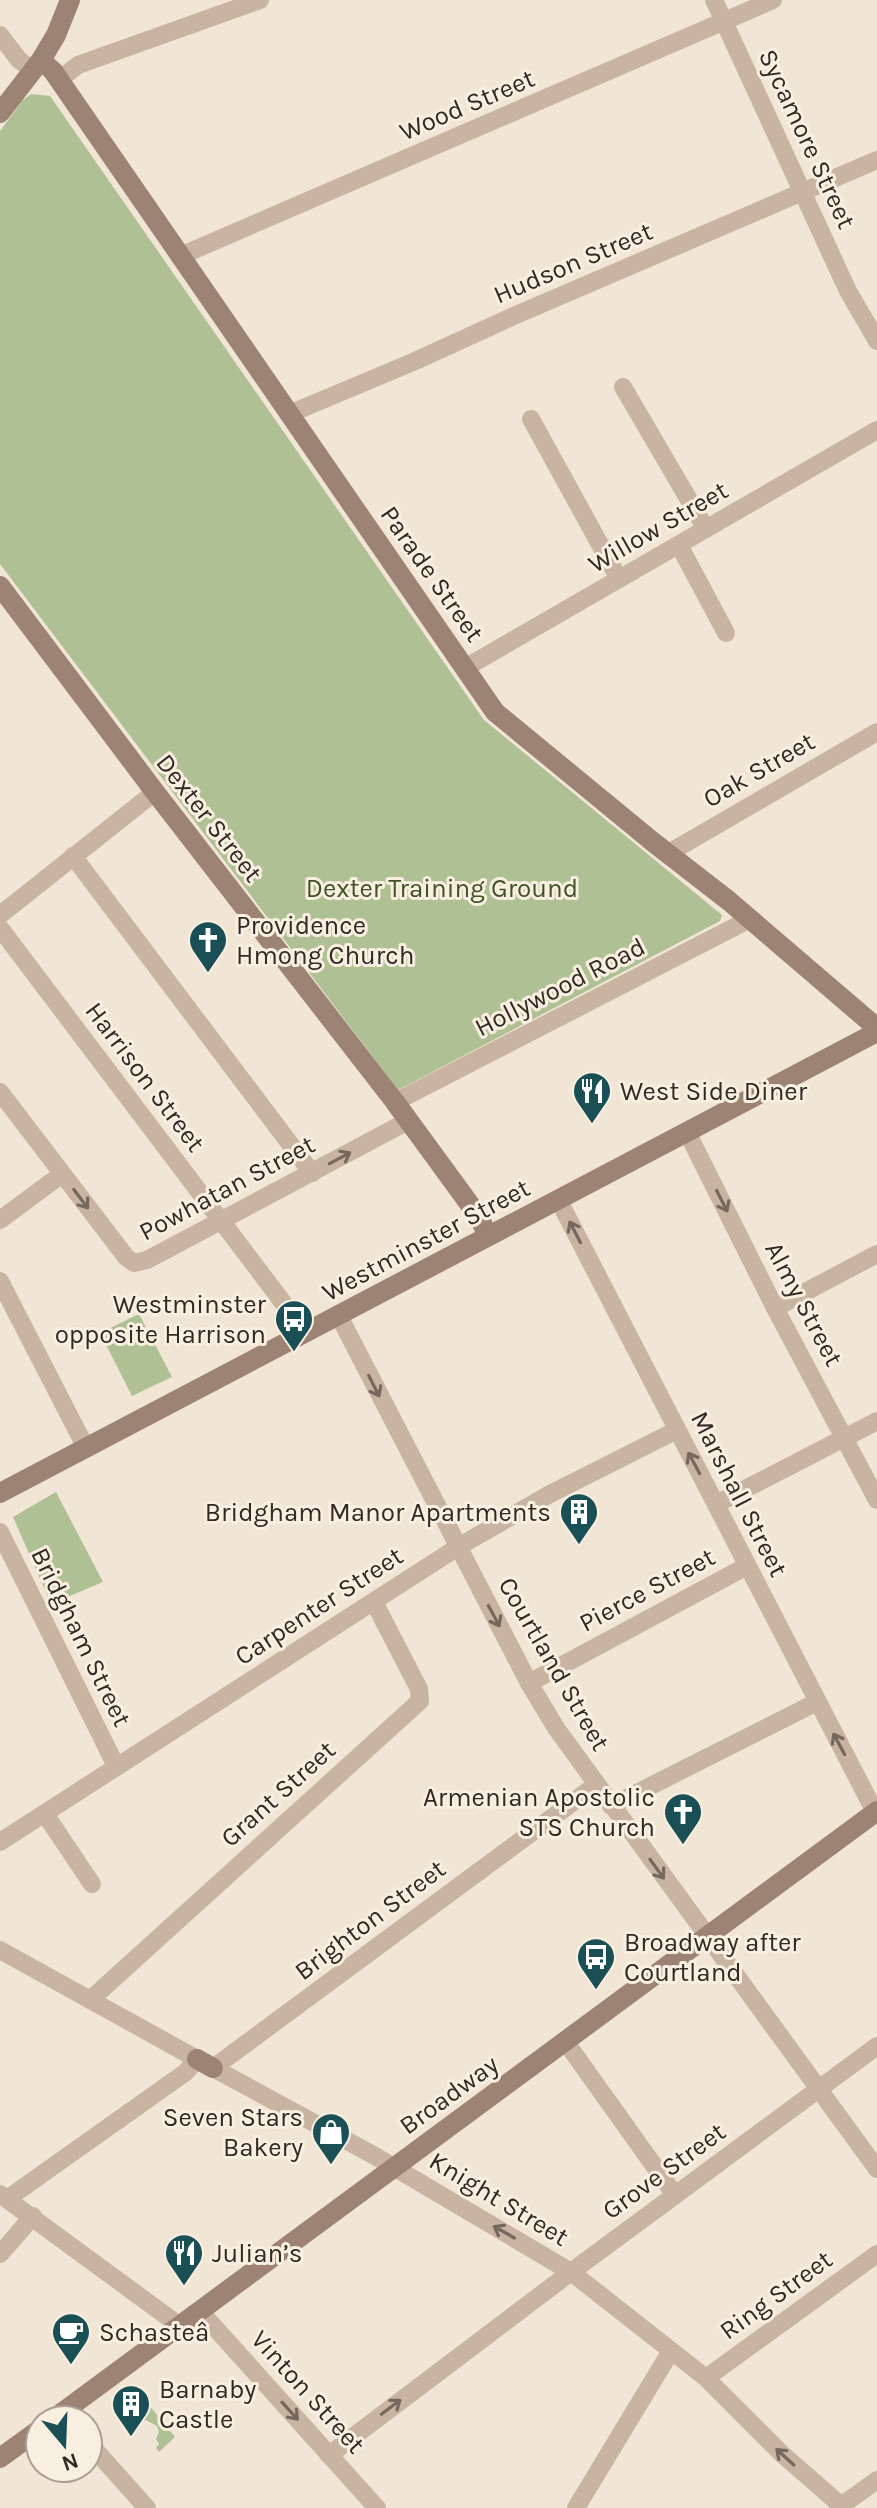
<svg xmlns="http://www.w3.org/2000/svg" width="877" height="2508" font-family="Karla,sans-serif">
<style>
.green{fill:#b0c095}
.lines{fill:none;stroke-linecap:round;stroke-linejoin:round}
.street{stroke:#c9b4a1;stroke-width:18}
.secondary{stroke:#9c8373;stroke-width:20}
.oneway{stroke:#76685c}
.labels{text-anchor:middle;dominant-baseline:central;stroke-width:6;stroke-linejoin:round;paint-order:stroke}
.street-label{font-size:26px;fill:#332924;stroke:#f9efe1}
.park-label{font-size:26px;fill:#415227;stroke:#f9efe1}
.poi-label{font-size:26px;fill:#332924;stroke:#f9efe1;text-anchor:start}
</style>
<rect width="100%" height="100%" fill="#f1e5d5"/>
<g class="green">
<path d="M31 94 50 96 484 720 722 915 720 921 398 1090 0 564V131L23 100Z"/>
<path d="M139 1314 172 1377 132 1396 100 1333Z"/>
<path d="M56 1492 103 1582 51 1604 13 1517Z"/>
<path d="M139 2393 175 2437 159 2452 156 2448 159 2444 156 2439 159 2432 157 2426 146 2420 138 2422 134 2413 128 2414 124 2409 114 2412Z"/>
</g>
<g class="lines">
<g class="street">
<path d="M714 0 848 291 877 341"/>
<path d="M0 35 19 60 33 70"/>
<path d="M59 80 78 65 260 0"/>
<path d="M180 256 773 0"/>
<path d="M623 387 706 529"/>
<path d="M289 414 413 362 516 315 877 160"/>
<path d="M531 419 619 579"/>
<path d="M679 545 726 633"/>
<path d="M465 668 877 430"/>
<path d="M667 854 877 732"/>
<path d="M73 856 312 1173"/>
<path d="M0 915 155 792"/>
<path d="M0 928 306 1333"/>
<path d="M0 1092 126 1257 134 1263 147 1260 408 1121"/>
<path d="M395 1102 750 919"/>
<path d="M687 1132 775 1308 877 1500"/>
<path d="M558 1199 875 1812"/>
<path d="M0 1220 62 1174"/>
<path d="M0 1281 86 1448"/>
<path d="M775 1308 877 1254"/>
<path d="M339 1316 529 1683 556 1728 877 2169"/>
<path d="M716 1504 877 1421"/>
<path d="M0 1532 116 1766"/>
<path d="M529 1683 747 1566"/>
<path d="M596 1785 213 2068 375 2156 571 2272 706 2378 782 2454 844 2508"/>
<path d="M611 1806 817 1702"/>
<path d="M45 1814 92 1884"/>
<path d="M0 1842 458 1547 550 1494 677 1430"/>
<path d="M0 1950 197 2059 186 2072 7 2199"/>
<path d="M90 2000 420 1701 419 1689 374 1602"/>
<path d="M565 2041 675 2195"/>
<path d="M0 2194 180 2326"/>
<path d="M0 2254 33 2216"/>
<path d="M200 2311 377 2508"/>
<path d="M706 2378 877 2254"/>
<path d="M88 2442 147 2508"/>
<path d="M329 2455 571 2272 877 2046"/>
<path d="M576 2508 671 2351"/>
<path d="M838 2508 877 2480"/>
</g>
<g class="secondary">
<path d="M41 60 53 71 495 712 653 842 729 901 877 1028"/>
<path d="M0 113 41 60 56 35 70 0"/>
<path d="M0 586 155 792 395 1102 479 1217 488 1236"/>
<path d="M0 1493 877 1032"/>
<path d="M197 2059 213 2068"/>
<path d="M52 2420 877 1811"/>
<path d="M0 2458 40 2429"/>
</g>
</g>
<defs><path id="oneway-shaft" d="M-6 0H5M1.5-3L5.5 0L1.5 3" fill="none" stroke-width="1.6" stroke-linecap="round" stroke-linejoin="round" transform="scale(2)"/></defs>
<g class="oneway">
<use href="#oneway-shaft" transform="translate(340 1158) rotate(-28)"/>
<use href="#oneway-shaft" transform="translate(81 1199) rotate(53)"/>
<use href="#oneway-shaft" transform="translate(722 1201) rotate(63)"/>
<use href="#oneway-shaft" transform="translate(575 1232) rotate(-117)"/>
<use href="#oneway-shaft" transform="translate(374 1386) rotate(63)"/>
<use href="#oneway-shaft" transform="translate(694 1463) rotate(-118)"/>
<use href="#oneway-shaft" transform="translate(494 1616) rotate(62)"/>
<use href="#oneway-shaft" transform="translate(839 1744) rotate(-118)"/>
<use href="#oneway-shaft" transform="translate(657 1869) rotate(54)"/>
<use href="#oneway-shaft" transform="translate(504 2232) rotate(-150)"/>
<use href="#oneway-shaft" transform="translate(391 2407) rotate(-37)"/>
<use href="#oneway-shaft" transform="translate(290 2411) rotate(48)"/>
<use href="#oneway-shaft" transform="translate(785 2457) rotate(-138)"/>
</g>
<defs>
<g id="church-pin" transform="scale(2)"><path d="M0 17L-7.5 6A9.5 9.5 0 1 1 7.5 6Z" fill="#194f55" stroke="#f9efe1"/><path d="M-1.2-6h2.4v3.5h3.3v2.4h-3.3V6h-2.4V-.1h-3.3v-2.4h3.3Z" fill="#fff"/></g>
<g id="restaurant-pin" transform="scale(2)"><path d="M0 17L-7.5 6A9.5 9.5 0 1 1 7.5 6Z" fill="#194f55" stroke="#f9efe1"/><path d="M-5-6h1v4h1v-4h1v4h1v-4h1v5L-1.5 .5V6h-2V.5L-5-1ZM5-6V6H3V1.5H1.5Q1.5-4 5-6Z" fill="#fff"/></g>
<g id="bus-pin" transform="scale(2)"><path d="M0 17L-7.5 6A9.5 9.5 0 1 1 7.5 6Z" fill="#194f55" stroke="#f9efe1"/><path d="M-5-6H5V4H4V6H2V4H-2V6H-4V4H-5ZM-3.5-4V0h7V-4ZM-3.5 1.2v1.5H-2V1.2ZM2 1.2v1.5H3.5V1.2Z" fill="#fff"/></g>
<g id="building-pin" transform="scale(2)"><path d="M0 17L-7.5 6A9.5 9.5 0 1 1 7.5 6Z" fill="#194f55" stroke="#f9efe1"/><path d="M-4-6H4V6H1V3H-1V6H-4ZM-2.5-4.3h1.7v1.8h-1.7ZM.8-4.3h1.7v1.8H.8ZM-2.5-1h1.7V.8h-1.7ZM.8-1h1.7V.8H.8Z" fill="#fff"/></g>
<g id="shop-pin" transform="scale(2)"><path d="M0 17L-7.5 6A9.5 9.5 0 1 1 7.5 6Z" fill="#194f55" stroke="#f9efe1"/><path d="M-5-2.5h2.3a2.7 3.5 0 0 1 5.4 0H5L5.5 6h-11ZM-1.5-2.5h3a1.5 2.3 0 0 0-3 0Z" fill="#fff"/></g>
<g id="cafe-pin" transform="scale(2)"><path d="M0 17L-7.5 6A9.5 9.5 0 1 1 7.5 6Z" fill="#194f55" stroke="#f9efe1"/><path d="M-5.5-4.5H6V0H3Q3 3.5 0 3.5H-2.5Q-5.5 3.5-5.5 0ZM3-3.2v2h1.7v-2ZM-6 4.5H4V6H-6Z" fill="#fff"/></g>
</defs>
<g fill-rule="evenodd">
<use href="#church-pin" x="208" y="940"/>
<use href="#restaurant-pin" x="592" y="1091"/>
<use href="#bus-pin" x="294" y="1319"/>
<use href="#building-pin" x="579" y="1512"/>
<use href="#church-pin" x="683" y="1812"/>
<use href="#bus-pin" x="596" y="1957"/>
<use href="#shop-pin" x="331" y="2132"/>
<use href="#restaurant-pin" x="184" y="2253"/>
<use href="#cafe-pin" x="71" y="2332"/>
<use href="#building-pin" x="131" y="2404"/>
</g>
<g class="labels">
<g class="street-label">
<text transform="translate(467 105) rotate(-23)">Wood Street</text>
<text transform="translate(807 139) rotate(65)">Sycamore Street</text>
<text transform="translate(573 263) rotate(-23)">Hudson Street</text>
<text transform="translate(658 527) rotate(-30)">Willow Street</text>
<text transform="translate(432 574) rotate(55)">Parade Street</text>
<text transform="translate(759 770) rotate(-30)">Oak Street</text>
<text transform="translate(209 818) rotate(52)">Dexter Street</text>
<text transform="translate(560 987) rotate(-27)">Hollywood Road</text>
<text transform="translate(145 1077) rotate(53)">Harrison Street</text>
<text transform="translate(227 1188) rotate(-28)">Powhatan Street</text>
<text transform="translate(426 1240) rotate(-28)">Westminster Street</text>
<text transform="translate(804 1304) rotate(62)">Almy Street</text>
<text transform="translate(739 1494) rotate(63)">Marshall Street</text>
<text transform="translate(647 1590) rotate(-28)">Pierce Street</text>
<text transform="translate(319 1606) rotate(-33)">Carpenter Street</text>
<text transform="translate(81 1637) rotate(64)">Bridgham Street</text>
<text transform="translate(554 1664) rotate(60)">Courtland Street</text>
<text transform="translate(278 1794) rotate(-42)">Grant Street</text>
<text transform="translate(370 1920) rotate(-37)">Brighton Street</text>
<text transform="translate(449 2095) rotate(-36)">Broadway</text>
<text transform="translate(664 2171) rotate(-36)">Grove Street</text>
<text transform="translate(499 2199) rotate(31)">Knight Street</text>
<text transform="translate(776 2295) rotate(-36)">Ring Street</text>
<text transform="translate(308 2392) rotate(48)">Vinton Street</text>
</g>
<g class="park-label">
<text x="442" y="888">Dexter Training Ground</text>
</g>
<g class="poi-label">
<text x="236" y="925">Providence<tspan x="236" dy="30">Hmong Church</tspan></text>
<text x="620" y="1091">West Side Diner</text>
<text x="266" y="1304" text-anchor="end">Westminster<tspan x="266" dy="30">opposite Harrison</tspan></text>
<text x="551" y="1512" text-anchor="end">Bridgham Manor Apartments</text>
<text x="655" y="1797" text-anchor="end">Armenian Apostolic<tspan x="655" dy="30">STS Church</tspan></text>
<text x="624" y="1942">Broadway after<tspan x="624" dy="30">Courtland</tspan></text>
<text x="303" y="2117" text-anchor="end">Seven Stars<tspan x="303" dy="30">Bakery</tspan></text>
<text x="212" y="2253">Julian’s</text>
<text x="99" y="2332">Schasteâ</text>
<text x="159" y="2389">Barnaby<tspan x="159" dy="30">Castle</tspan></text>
</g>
</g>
<g transform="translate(64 2444) rotate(161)"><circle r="38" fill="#f9efe1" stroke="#aaa095" stroke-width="2"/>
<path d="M0-6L14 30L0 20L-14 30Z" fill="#194f55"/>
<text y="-12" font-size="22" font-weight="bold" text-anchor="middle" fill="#332924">N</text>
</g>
</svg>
